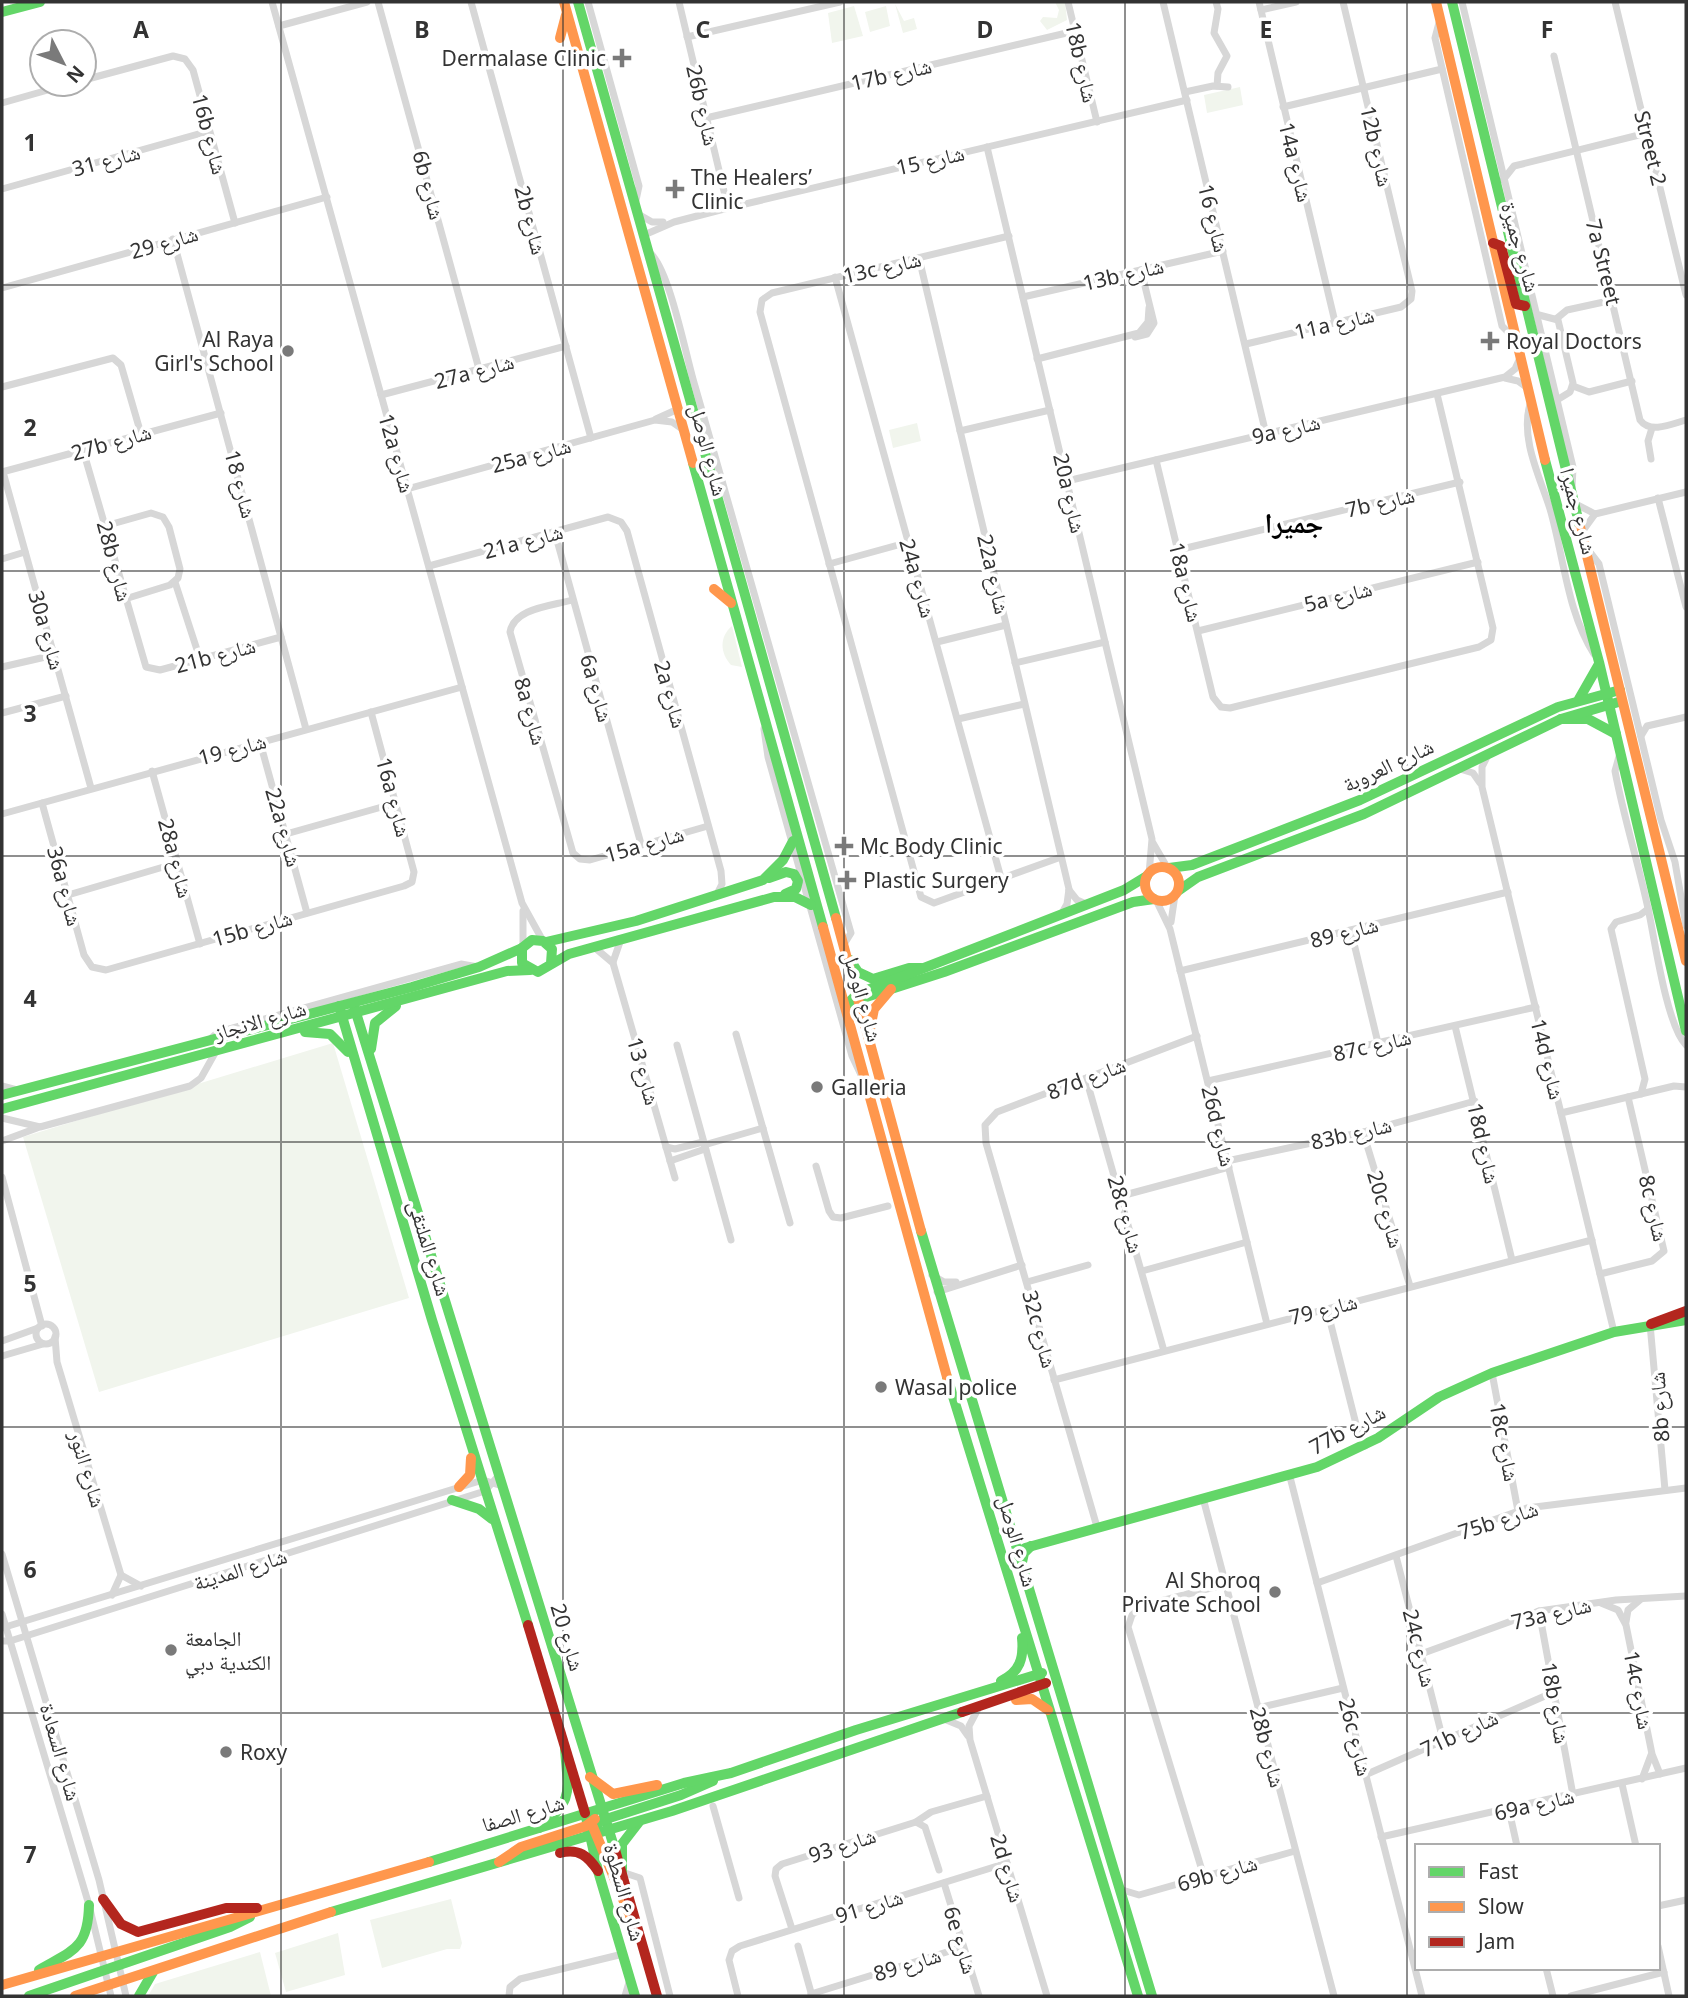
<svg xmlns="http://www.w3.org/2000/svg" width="1688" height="1998" font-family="'Noto Sans','Noto Naskh Arabic',sans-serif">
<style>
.green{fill:#f1f5ed}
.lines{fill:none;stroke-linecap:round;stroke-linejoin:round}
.street{stroke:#d7d7d7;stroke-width:7}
.fast{stroke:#63d668;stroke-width:10}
.slow{stroke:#ff974d;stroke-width:10}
.jam{stroke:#b3261e;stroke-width:10}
.grid{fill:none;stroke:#333;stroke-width:2;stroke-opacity:0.55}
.poi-dot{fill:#7a7a7a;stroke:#fff;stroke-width:2.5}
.labels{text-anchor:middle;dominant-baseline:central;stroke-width:7;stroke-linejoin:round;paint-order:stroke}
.poi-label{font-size:21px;fill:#333;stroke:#fff;text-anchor:start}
.street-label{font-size:21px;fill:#333;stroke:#fff}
.district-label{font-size:28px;font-weight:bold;fill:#000;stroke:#fff}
.grid-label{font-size:23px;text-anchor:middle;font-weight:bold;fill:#333;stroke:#fff;stroke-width:7;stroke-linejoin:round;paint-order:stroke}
</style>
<rect width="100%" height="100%" fill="#fff"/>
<g class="green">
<path d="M1055 2H1065L1067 20 1047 30 1040 21 1043 17 1057 18 1059 10Z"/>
<path d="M895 4 904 21 914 18 917 29 903 33Z"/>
<path d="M854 6 863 36 832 43 828 13Z"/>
<path d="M886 6 890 26 870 32 865 12Z"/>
<path d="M1240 87 1243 105 1207 113 1204 95Z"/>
<path d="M917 423 921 441 893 448 889 430Z"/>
<path d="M732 626 742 667 731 665C720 653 719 637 732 626Z"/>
<path d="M333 1043 409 1298 99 1392 23 1137Z"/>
<path d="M451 1899 462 1943 460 1949H447L382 1968 370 1920Z"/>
<path d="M338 1933 345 1975 286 1992 275 1953Z"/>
<path d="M260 1952 271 1996H148L155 1984Z"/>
</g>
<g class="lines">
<g class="street">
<path d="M272 2 522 903 543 941"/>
<path d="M378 2 479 369"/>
<path d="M471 2 591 438"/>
<path d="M588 2 639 186 635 205"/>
<path d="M679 2 728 208"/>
<path d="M1068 2 1097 122"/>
<path d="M1163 2 1266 434"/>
<path d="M1216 2 1218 9 1214 33 1227 56 1218 73 1217 86"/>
<path d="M1259 2 1335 322"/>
<path d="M1462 2 1573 467 1572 489"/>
<path d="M1615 2 1686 295"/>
<path d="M1261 10 1296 2"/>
<path d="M1440 19 1435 38 1502 326 1516 340"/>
<path d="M279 26 367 2"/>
<path d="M687 37 840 2"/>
<path d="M1554 56 1640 420C1650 434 1672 424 1686 420"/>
<path d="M84 80 173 56 185 59 193 70 235 223"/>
<path d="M1185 92 1213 86 1228 87"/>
<path d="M2 103 69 84"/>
<path d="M1283 107 1442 69"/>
<path d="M706 118 1075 31"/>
<path d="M987 147 1152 839 1149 874"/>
<path d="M1503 180 1514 166 1647 133"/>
<path d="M2 189 209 131"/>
<path d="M638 214 652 222H663"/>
<path d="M644 235 674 222 728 208 1187 100"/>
<path d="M1009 236 772 293 762 300 760 312 921 897 934 903 1061 857"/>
<path d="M173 239 306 729"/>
<path d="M650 253C670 270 686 357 695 386L851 933 843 946"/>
<path d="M919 258 1069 889 1067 904 1062 913"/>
<path d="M835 277 1001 878"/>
<path d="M2 288 327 197"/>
<path d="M1023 297 1223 251"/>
<path d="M1539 315 1558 320 1573 383 1570 392 1557 400"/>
<path d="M1556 319 1567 310 1613 300"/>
<path d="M1135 337 1147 334 1154 323 1141 270"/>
<path d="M1246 344 1401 307 1411 299 1412 291 1343 2"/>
<path d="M1037 359 1139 333 1148 322 1149 308"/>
<path d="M1505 378 1518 381 1529 389"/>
<path d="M1573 386 1589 392 1632 381"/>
<path d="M2 387 113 358 121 365 141 434"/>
<path d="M381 395 566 346"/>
<path d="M1530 404C1520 439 1540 477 1550 509 1564 557 1567 612 1594 654"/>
<path d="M656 419 678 409"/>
<path d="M960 431 1050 410"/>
<path d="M83 450 146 667 160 670 281 637"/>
<path d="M1651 459 1648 441 1652 428"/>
<path d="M1156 460 1213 697 1221 707 1230 708 1479 647 1491 640 1493 628 1437 394"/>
<path d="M2 472 221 413"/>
<path d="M3 472 91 788"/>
<path d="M1067 481 1505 377 1515 369 1520 358"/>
<path d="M407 489 655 420 672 422 682 429"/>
<path d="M1658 498 1686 607"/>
<path d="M1574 503 1595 514"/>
<path d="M1595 514 1686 492"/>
<path d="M105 526 151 513 163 517 169 527 180 569 178 578 170 585 125 599"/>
<path d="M1582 532 1595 514"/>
<path d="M555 533 641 844"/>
<path d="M1586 547 1599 564 1661 820 1675 862 1686 926"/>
<path d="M1178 550 1460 482"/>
<path d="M2 559 25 552"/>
<path d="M829 564 909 542"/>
<path d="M429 566 608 517 621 522 627 531 721 871 722 884 716 896"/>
<path d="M175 582 200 659"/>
<path d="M572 600C552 606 514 608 510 632L573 853 580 859 590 860 708 826"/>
<path d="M1198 631 1478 562"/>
<path d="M937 642 1006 625"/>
<path d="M1015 663 1105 642"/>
<path d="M2 667 54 655"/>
<path d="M2 713 66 696"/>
<path d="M958 719 1024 704"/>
<path d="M764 729 768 757 852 1056 862 1077"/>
<path d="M1641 736 1647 726 1686 717"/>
<path d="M260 742 307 913"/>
<path d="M1620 753 1615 771C1624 819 1639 865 1649 913 1655 942 1667 1026 1686 1045"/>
<path d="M1488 755 1482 767V787L1614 1332"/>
<path d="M1460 769 1473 773 1480 783"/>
<path d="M152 771 200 944"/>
<path d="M42 803 84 955 92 967 106 970 404 886 412 882 414 872 371 712"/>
<path d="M2 814 462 687"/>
<path d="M286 834 396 803"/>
<path d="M1153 843 1167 867"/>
<path d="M1069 890 1077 900 1086 904"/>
<path d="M68 895 177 863"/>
<path d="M1156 900 1170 929 1267 1324"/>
<path d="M1171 922 1175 895"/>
<path d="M1351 931 1378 1043"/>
<path d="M523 947V911"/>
<path d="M594 947 613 963 675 1178"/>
<path d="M613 962 621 939"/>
<path d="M1180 971 1508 892"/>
<path d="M1455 1026 1512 1260"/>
<path d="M736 1034 790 1223"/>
<path d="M209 1040 218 1032 461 964 478 967"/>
<path d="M677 1045 731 1240"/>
<path d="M1086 1078 1164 1351"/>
<path d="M1208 1081 1536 1007"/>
<path d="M2 1086 17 1090"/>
<path d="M1641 1094 1645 1079 1611 929 1616 922 1640 915 1648 909"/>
<path d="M1561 1113 1674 1086 1686 1087"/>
<path d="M2 1118 40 1127 190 1086 201 1078 215 1053"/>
<path d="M1363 1132 1410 1286"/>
<path d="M2 1141 37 1128"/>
<path d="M704 1145 763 1128"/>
<path d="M666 1147 675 1149 703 1142"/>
<path d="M670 1161 705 1149"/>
<path d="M1227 1161 1363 1132 1475 1101"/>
<path d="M816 1166 829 1211 833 1217 841 1218 888 1206"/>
<path d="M2 1177 42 1326"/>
<path d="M1121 1196 1229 1167"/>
<path d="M1142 1271 1247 1242"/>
<path d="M1600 1274 1652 1261 1664 1251 1628 1097"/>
<path d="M932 1275 944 1282H956"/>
<path d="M1027 1282 1088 1265"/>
<path d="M937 1292 1022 1265"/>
<path d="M1327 1309 1356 1424 1365 1446"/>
<path d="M1650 1324 1665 1490"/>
<circle cx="46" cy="1334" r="10"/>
<path d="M55 1337 57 1362 121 1575 112 1595"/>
<path d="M2 1341 38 1328"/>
<path d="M2 1356 43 1344"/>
<path d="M1492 1373 1518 1511"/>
<path d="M1054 1380 1592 1240"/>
<path d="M1290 1477 1422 1996"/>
<path d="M1203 1498 1334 1996"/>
<path d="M1097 1527 986 1143 985 1125 997 1112 1197 1036"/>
<path d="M2 1554 99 1880 126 1996"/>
<path d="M1396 1556 1443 1740"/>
<path d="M121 1575 141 1586"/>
<path d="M1317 1583 1527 1508 1686 1488"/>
<path d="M1601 1603 1618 1610 1626 1625 1652 1754 1660 1774"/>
<path d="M1539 1611 1573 1795"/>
<path d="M2 1614 89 1905 111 1996"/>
<path d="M1626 1622 1628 1610 1641 1599"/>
<path d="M2 1628 483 1480 499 1485"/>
<path d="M2 1641H10L485 1491 499 1475"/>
<path d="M1421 1654 1539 1611 1616 1600 1686 1596"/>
<path d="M1258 1708 1343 1688"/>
<path d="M978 1709 969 1726 970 1740 1047 1996"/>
<path d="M944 1719 961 1726 968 1736"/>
<path d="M1365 1775 1554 1692"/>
<path d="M1642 1779 1651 1755"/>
<path d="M1622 1784 1636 1846"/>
<path d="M713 1806 739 1898"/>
<path d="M1509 1810 1517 1846"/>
<path d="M916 1822 931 1812 987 1796"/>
<path d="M1381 1837 1686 1768"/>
<path d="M622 1872 640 1878 670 1996"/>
<path d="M1204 1877 1128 1627 1132 1615 1142 1606 1226 1584"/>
<path d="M944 1883 979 1996"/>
<path d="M1119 1889 1139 1895 1295 1851"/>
<path d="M1658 1906 1686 1900"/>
<path d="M792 1929 775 1876 776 1869 782 1864 916 1822 925 1827 939 1870"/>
<path d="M798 1946 812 1996"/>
<path d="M1658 1946 1669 1996"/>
<path d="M1546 1968 1553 1996"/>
<path d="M811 1994 963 1947"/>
<path d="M509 1996 510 1987 520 1979 623 1954"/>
<path d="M625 1996 630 1979"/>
<path d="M738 1996 729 1960 732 1951 740 1946 1007 1863"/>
<path d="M1571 1996 1664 1972"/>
</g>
<g class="fast">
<path d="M578 2 836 918"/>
<path d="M1452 2 1580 527"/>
<path d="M2 12 40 2"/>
<path d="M1545 460 1599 662 1686 1031"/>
<path d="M693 463 823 927"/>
<path d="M1579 699 1599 664"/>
<path d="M1561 719H1588L1616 734"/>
<path d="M1169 868 1192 865 1360 800 1558 707 1620 690"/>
<path d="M769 878 786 872 794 874 798 881 796 889 785 894"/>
<path d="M1178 891 1198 877 1364 814 1561 719 1622 701"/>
<path d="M546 942 636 921 763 880 783 860 793 841"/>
<path d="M850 960 858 972 873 979 909 968H921"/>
<path d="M551 963 552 949 543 941 532 940 522 948V963L538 972 569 954 774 897H795L811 905"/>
<path d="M860 999 944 972 1133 902 1154 899"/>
<path d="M353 1003 615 1850"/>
<path d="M339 1006 432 1320 528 1625"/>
<path d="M846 1006 857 994 1124 890 1147 876"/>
<path d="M305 1032 330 1034 348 1052"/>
<path d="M371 1049 375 1023 396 1006"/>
<path d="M2 1095 412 987 479 967 522 948"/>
<path d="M2 1109 507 971 530 970"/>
<path d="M921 1231 1152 1996"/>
<path d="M947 1377 1138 1996"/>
<path d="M452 1500 479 1509 492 1519"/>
<path d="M1025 1548 1317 1467 1378 1438 1439 1397 1492 1373 1614 1332 1686 1320"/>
<path d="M1021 1567 1024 1553 1031 1546"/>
<path d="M1001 1681C1020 1672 1024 1658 1022 1638"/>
<path d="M585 1813 598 1871 635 1996"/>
<path d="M539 1828C575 1799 568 1792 565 1749"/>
<path d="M589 1837 600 1821 681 1795 713 1781"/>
<path d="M429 1862 684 1783 731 1773 856 1730 1042 1673"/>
<path d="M622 1872V1844L639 1822"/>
<path d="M331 1912 672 1811 962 1712"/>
<path d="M39 1970C73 1950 88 1949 89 1905"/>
<path d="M29 1996 230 1927 250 1917"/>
<path d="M139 1996 153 1972"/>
</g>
<g class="slow">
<path d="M564 2 693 463"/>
<path d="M1436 2 1545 460"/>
<path d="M560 38 566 15"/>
<path d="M1580 527 1686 961"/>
<path d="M714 589 731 603"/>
<circle cx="1162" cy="884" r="17"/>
<path d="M836 918 921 1231"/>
<path d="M823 927 947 1377"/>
<path d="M869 1034 874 1009 891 989"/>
<path d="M459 1487 470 1475 471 1458"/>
<path d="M1016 1700 1032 1699 1048 1710"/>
<path d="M590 1777 613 1794 657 1785"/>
<path d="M593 1827 630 1916"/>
<path d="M499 1862 521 1847 586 1826 595 1819"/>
<path d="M2 1985 429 1862"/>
<path d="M75 1996 331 1912"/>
</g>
<g class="jam">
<path d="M1493 243 1501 246 1516 304 1525 306"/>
<path d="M1651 1324 1686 1311"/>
<path d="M528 1625 585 1813"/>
<path d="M962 1712 1046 1683"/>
<path d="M615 1850 657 1996"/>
<path d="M560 1853C579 1848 588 1856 598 1871"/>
<path d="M103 1899 121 1924 138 1932 226 1908H257"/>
</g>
</g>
<path class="grid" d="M281 2V1996M563 2V1996M844 2V1996M1125 2V1996M1407 2V1996M2 285H1686M2 571H1686M2 856H1686M2 1142H1686M2 1427H1686M2 1713H1686"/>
<g class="poi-dot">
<path d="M618.5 47.5h7v7h7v7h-7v7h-7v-7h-7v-7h7z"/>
<path d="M671.5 178.5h7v7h7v7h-7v7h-7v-7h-7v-7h7z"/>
<path d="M1486.5 330.5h7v7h7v7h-7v7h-7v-7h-7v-7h7z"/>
<circle cx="288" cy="351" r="7"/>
<path d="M840.5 835.5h7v7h7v7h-7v7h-7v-7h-7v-7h7z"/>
<path d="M843.5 869.5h7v7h7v7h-7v7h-7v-7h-7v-7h7z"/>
<circle cx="817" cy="1087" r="7"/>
<circle cx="881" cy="1387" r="7"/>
<circle cx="1275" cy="1592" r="7"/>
<circle cx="171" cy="1650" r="7"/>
<circle cx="226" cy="1752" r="7"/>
</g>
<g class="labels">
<g class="poi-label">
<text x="606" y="58" text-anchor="end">Dermalase Clinic</text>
<text x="691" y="177">The Healers’<tspan x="691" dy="24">Clinic</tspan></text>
<text x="274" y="339" text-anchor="end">Al Raya<tspan x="274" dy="24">Girl's School</tspan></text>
<text x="1506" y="341">Royal Doctors</text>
<text x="860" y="846">Mc Body Clinic</text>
<text x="863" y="880">Plastic Surgery</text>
<text x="831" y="1087">Galleria</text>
<text x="895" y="1387">Wasal police</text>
<text x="1261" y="1580" text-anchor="end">Al Shoroq<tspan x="1261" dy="24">Private School</tspan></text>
<text x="185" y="1638">الجامعة<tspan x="185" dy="24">الكندية دبي</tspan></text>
<text x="240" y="1752">Roxy</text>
</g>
<g class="street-label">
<text transform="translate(1082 62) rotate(77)">18b شارع</text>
<text transform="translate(891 74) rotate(-13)">17b شارع</text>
<text transform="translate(703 105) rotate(77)">26b شارع</text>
<text transform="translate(210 134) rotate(75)">16b شارع</text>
<text transform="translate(1377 146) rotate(77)">12b شارع</text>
<text transform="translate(1651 148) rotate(76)">Street 2</text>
<text transform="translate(106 160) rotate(-15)">شارع 31</text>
<text transform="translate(930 160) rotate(-13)">شارع 15</text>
<text transform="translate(1296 162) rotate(76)">14a شارع</text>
<text transform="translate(429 185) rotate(75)">6b شارع</text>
<text transform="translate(1214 218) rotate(76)">شارع 16</text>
<text transform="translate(531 220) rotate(75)">2b شارع</text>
<text transform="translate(164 242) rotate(-16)">شارع 29</text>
<text transform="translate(1521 247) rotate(74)">شارع جميرة</text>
<text transform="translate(1604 262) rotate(76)">7a Street</text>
<text transform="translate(882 267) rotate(-13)">13c شارع</text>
<text transform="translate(1123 274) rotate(-13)">13b شارع</text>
<text transform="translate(1334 323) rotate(-13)">11a شارع</text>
<text transform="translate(474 371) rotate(-15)">27a شارع</text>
<text transform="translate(1286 429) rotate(-13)">9a شارع</text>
<text transform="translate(111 442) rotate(-16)">27b شارع</text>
<text transform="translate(709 450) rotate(75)">شارع الوصل</text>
<text transform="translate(397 453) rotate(74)">12a شارع</text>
<text transform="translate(531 455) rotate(-15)">25a شارع</text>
<text transform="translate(241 484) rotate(75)">شارع 18</text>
<text transform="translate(1070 493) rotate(77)">20a شارع</text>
<text transform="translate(1380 502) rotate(-13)">7b شارع</text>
<text transform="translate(1579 511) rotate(75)">شارع جميرا</text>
<text transform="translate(523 541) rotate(-15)">21a شارع</text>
<text transform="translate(115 561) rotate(75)">28b شارع</text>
<text transform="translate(994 574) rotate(77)">22a شارع</text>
<text transform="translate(918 578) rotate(74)">24a شارع</text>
<text transform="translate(1186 582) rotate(76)">18a شارع</text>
<text transform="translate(1338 596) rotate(-14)">5a شارع</text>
<text transform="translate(47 630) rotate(74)">30a شارع</text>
<text transform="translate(215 655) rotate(-15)">21b شارع</text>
<text transform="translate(597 688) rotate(74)">6a شارع</text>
<text transform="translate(671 694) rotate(74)">2a شارع</text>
<text transform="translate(531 711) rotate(74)">8a شارع</text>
<text transform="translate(232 749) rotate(-15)">شارع 19</text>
<text transform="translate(1388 765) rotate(-25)">شارع العروبة</text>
<text transform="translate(394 797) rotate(75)">16a شارع</text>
<text transform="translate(284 827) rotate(74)">22a شارع</text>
<text transform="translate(644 844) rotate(-16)">15a شارع</text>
<text transform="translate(176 858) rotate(75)">28a شارع</text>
<text transform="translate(65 886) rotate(75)">36a شارع</text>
<text transform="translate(252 928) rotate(-16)">15b شارع</text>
<text transform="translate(1344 932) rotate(-14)">شارع 89</text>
<text transform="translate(863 996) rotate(74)">شارع الوصل</text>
<text transform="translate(260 1020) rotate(-16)">شارع الانجاز</text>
<text transform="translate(1372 1045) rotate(-13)">87c شارع</text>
<text transform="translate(1548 1059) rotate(76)">14d شارع</text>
<text transform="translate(644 1071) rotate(74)">شارع 13</text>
<text transform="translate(1086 1078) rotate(-21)">87d شارع</text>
<text transform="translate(1219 1126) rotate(76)">26d شارع</text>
<text transform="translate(1351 1133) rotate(-13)">83b شارع</text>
<text transform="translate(1484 1143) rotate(77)">18d شارع</text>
<text transform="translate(1654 1208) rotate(77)">8c شارع</text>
<text transform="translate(1386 1209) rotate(73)">20c شارع</text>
<text transform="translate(1126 1214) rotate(74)">28c شارع</text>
<text transform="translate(430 1248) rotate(73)">شارع الملتقى</text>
<text transform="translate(1323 1309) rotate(-14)">شارع 79</text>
<text transform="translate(1040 1329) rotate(75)">32c شارع</text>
<text transform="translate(1659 1407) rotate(-94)">8b شارع</text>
<text transform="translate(1347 1429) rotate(-28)">77b شارع</text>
<text transform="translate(1505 1442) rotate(79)">18c شارع</text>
<text transform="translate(88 1469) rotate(73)">شارع النور</text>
<text transform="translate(1498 1520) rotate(-18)">75b شارع</text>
<text transform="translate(1018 1541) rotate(74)">شارع الوصل</text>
<text transform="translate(240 1569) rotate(-17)">شارع المدينة</text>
<text transform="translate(1551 1613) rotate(-13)">73a شارع</text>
<text transform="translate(568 1637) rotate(73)">شارع 20</text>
<text transform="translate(1420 1648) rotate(76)">24c شارع</text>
<text transform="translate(1639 1690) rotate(79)">14c شارع</text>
<text transform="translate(1556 1703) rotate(80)">18b شارع</text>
<text transform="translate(1459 1733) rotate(-25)">71b شارع</text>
<text transform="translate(1356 1737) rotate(76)">26c شارع</text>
<text transform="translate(1268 1747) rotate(75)">28b شارع</text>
<text transform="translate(61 1752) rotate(74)">شارع السعادة</text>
<text transform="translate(1534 1804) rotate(-13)">69a شارع</text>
<text transform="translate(523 1813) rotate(-16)">شارع الصفا</text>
<text transform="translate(842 1845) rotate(-18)">شارع 93</text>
<text transform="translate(1008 1868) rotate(73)">2d شارع</text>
<text transform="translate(1217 1873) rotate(-16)">69b شارع</text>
<text transform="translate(625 1892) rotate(74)">شارع السطوة</text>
<text transform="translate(869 1906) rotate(-17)">شارع 91</text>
<text transform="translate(961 1940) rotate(73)">6e شارع</text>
<text transform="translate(907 1964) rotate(-17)">شارع 89</text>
</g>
<g class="district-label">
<text x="1294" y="522">جميرا</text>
</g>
</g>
<g class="grid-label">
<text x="141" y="38">A</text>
<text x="422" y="38">B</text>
<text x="703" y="38">C</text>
<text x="985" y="38">D</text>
<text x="1266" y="38">E</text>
<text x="1547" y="38">F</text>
<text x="30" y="151">1</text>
<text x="30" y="436">2</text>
<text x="30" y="722">3</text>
<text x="30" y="1007">4</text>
<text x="30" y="1292">5</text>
<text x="30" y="1578">6</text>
<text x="30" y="1863">7</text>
</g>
<rect width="1688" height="1998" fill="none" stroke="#333333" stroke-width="7"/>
<rect x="1415" y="1844" width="245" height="126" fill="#ffffff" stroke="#adadad" stroke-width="2"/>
<rect x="1429" y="1867" width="35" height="10" fill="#63d668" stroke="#adadad" stroke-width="2"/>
<text x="1478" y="1879" font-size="21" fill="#333333">Fast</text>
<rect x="1429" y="1902" width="35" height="10" fill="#ff974d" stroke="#adadad" stroke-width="2"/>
<text x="1478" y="1914" font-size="21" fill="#333333">Slow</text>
<rect x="1429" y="1937" width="35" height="10" fill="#b3261e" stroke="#adadad" stroke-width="2"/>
<text x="1478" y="1949" font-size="21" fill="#333333">Jam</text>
<g transform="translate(63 63) rotate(132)"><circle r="33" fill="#ffffff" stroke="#adadad" stroke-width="2"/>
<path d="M0-5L12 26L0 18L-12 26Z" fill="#7a7a7a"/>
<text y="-10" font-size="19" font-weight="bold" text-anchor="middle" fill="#333333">N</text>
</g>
</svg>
